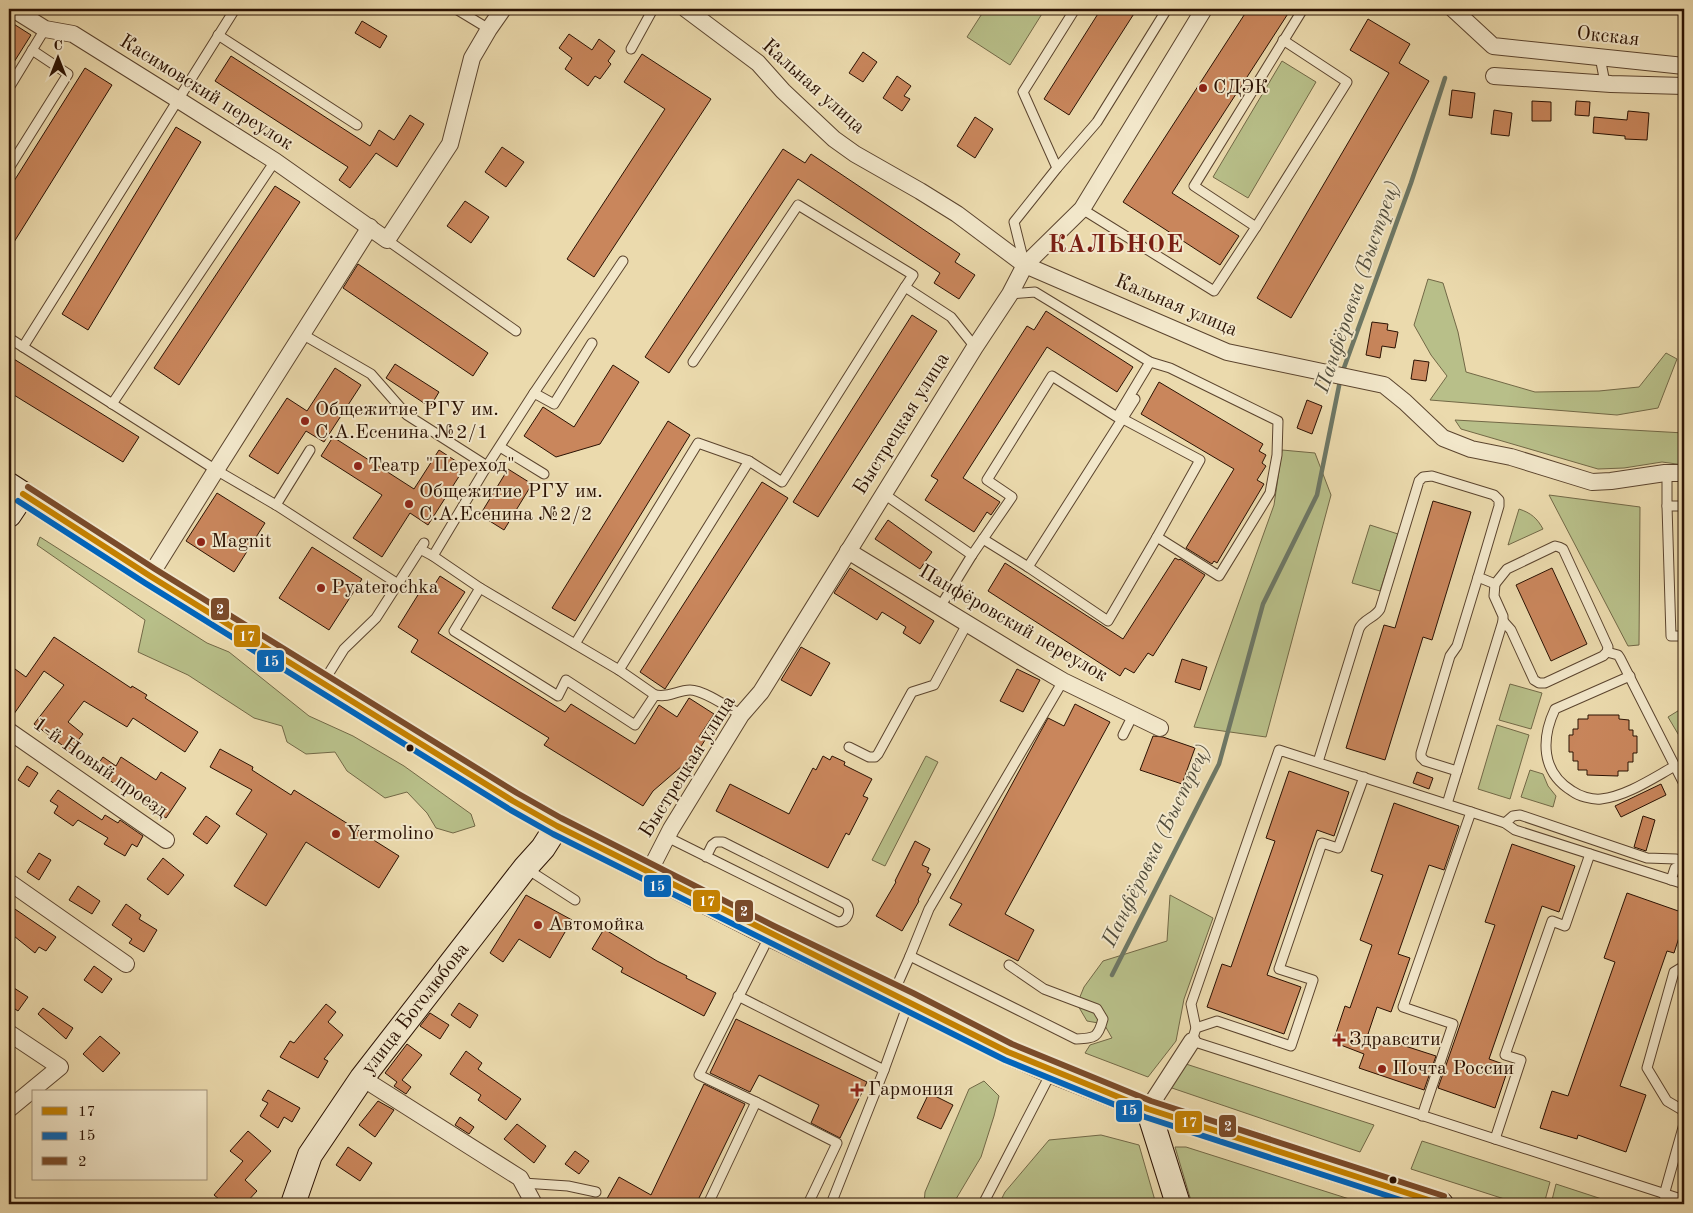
<svg xmlns="http://www.w3.org/2000/svg" width="1693" height="1213" font-family="'Old Standard TT',serif">
<style>
.green{fill:#b8bf89;stroke:#726846}
.lines{fill:none;stroke-linecap:round;stroke-linejoin:round}
.stream{stroke:#6d7765;stroke-width:4.5}
.building{fill:#c9865c;stroke:#2b1203}
.lane-casing{stroke:#5b442e;stroke-width:11}
.street-casing{stroke:#5b442e;stroke-width:18}
.secondary-casing{stroke:#2b1203;stroke-width:26}
.lane{stroke:#f2e7ca;stroke-width:9}
.street{stroke:#f2e7ca;stroke-width:16}
.secondary{stroke:#f2e7ca;stroke-width:24}
.bus-1-casing{stroke:#f2e7ca;stroke-width:10}
.bus-2-casing{stroke:#f2e7ca;stroke-width:10}
.bus-3-casing{stroke:#f2e7ca;stroke-width:10}
.bus-1{stroke:#c48101;stroke-width:6}
.bus-2{stroke:#0065bd;stroke-width:6}
.bus-3{stroke:#7a4b2a;stroke-width:6}
.poi-dot{fill:#8f2418;stroke:#f2e7ca;stroke-width:2}
.bus-dot{fill:#2b1203;stroke:#f2e7ca;stroke-width:2}
.labels{text-anchor:middle;dominant-baseline:central;stroke-width:4;stroke-linejoin:round;paint-order:stroke}
.street-label{font-size:20px;fill:#2b1203;stroke:#f2e7ca}
.poi-label{font-size:20px;fill:#2b1203;stroke:#f2e7ca;text-anchor:start}
.water-label{font-size:21px;font-style:italic;fill:#524d3c;stroke:#f2e7ca}
.district-label{font-size:25px;font-weight:bold;letter-spacing:1px;fill:#7a1f14;stroke:#f2e7ca}
.line-badge{stroke:#f2e7ca;stroke-width:2}
.badge-label{font-size:14px;text-anchor:middle;font-weight:bold;fill:#fff}
</style>
<rect width="100%" height="100%" fill="#ebdaad"/>
<filter id="stains"><feTurbulence type="fractalNoise" baseFrequency=".004" numOctaves="4"/><feColorMatrix values="0 0 0 0 .2 0 0 0 0 .09 0 0 0 0 .02 0 0 0 .5 -.17"/></filter>
<radialGradient id="worn" r=".72"><stop offset=".6" stop-color="#630" stop-opacity="0"/><stop offset="1" stop-color="#630" stop-opacity=".3"/></radialGradient>
<g class="green">
<path d="M985 9H1045L1010 65 967 37Z"/>
<path d="M1282 61 1316 82 1248 198 1213 177Z"/>
<path d="M1428 279 1443 283 1458 332 1466 372 1535 392 1599 391 1639 387 1666 353 1677 359 1658 408 1617 415 1430 400 1447 376 1431 355 1414 325Z"/>
<path d="M1455 420 1684 433V465L1662 462 1624 468 1598 469 1461 429Z"/>
<path d="M1282 450 1315 453 1331 495 1266 737 1194 727 1274 505Z"/>
<path d="M1549 495 1640 507 1639 645 1628 646Z"/>
<path d="M1519 509C1531 513 1537 518 1543 529L1508 545Z"/>
<path d="M1370 525 1398 534 1380 591 1352 583Z"/>
<path d="M40 537 207 643 229 652 309 716 353 736 404 766 471 814 475 826 453 833 436 828 427 813 407 792 385 798 347 771 335 752 306 754 287 742 282 726 254 718 188 675 138 652 145 620 37 545Z"/>
<path d="M1510 684 1542 693 1531 729 1499 720Z"/>
<path d="M1681 709 1684 715V744L1668 717Z"/>
<path d="M1497 725 1529 735 1510 799 1478 789Z"/>
<path d="M926 756 938 762 885 866 872 860Z"/>
<path d="M1530 770 1543 774 1548 786 1556 796 1553 807 1521 797Z"/>
<path d="M1170 895 1213 918 1184 999 1176 1041 1148 1077 1085 1053 1090 1045 1112 1038 1104 1024 1087 1021 1077 1004 1084 987 1103 961 1167 941Z"/>
<path d="M1186 1064 1374 1125 1360 1152 1169 1087Z"/>
<path d="M984 1081 999 1096 994 1116 981 1157 953 1204H924L925 1192 969 1089Z"/>
<path d="M1101 1135 1139 1145 1156 1204H999L1005 1192 1049 1140Z"/>
<path d="M1422 1141 1550 1182 1544 1204H1520L1411 1169Z"/>
<path d="M1175 1147H1186L1365 1204H1192Z"/>
<path d="M1556 1184 1617 1204H1551Z"/>
</g>
<g class="lines">
<path class="stream" d="M1112 975 1219 764 1263 604 1317 495 1341 376 1411 183 1445 78"/>
</g>
<g class="building">
<path d="M1101 9H1137L1069 115 1044 99Z"/>
<path d="M1248 9H1291L1172 193 1239 236 1220 265 1123 202Z"/>
<path d="M1368 19 1410 44 1399 63 1429 81 1291 318 1257 298 1389 73 1350 50Z"/>
<path d="M9 21 31 35 9 70Z"/>
<path d="M362 21 387 36 380 48 355 33Z"/>
<path d="M569 34 592 50 599 39 615 51 608 61 611 64 600 79 595 76 588 86 565 69 572 58 559 48Z"/>
<path d="M863 52 877 62 863 82 849 73Z"/>
<path d="M642 54 711 99 594 277 567 259 665 109 624 82Z"/>
<path d="M231 56 370 146 379 130 394 140 410 115 424 124 397 167 376 153 350 188 339 180 348 167 215 81Z"/>
<path d="M85 68 112 85 9 250V189Z"/>
<path d="M897 76 911 86 904 96 910 99 902 111 883 98Z"/>
<path d="M1452 90 1475 93 1472 118 1449 115Z"/>
<path d="M1532 101 1551 102V121H1532Z"/>
<path d="M1576 101 1590 102 1589 116 1575 115Z"/>
<path d="M1494 110 1512 113 1509 136 1491 134Z"/>
<path d="M1628 111 1649 113 1647 140 1625 139V136L1593 133 1594 117 1627 120Z"/>
<path d="M975 117 993 129 975 158 957 146Z"/>
<path d="M176 127 201 142 88 330 62 314Z"/>
<path d="M502 147 524 162 506 187 485 172Z"/>
<path d="M783 149 805 163 811 154 960 254 955 262 975 275 959 299 934 283 940 273 798 179 669 373 645 357Z"/>
<path d="M275 186 300 202 179 385 154 368Z"/>
<path d="M465 201 489 217 471 243 447 226Z"/>
<path d="M358 264 488 353 473 376 343 288Z"/>
<path d="M1046 311 1133 367 1117 392 1047 347 963 478 1000 502 991 515 987 512 974 532 925 500 938 480 931 476 1027 326 1034 330Z"/>
<path d="M912 315 937 331 818 517 793 502Z"/>
<path d="M1372 322 1388 324 1387 330 1398 332 1395 348 1382 346 1380 358 1366 355Z"/>
<path d="M9 356 139 437 123 462 9 392Z"/>
<path d="M1414 360 1429 362 1426 381 1411 379Z"/>
<path d="M395 364 439 392 430 407 386 378Z"/>
<path d="M613 365 639 382 600 444 556 457 524 436 543 407 574 427Z"/>
<path d="M335 368 361 385 324 442 306 431 278 474 249 456 287 398 307 411Z"/>
<path d="M1159 382 1263 444 1259 451 1266 455 1262 463 1266 466 1257 480 1264 484 1217 563 1214 561 1212 564 1186 548 1234 469 1141 414Z"/>
<path d="M1307 400 1322 406 1312 434 1297 428Z"/>
<path d="M668 421 690 435 575 621 552 608Z"/>
<path d="M333 437 414 489 439 450 465 467 428 525 410 513 382 557 353 538 382 495 321 456Z"/>
<path d="M508 469 532 484 504 530 480 515Z"/>
<path d="M762 482 788 498 665 689 640 672Z"/>
<path d="M217 493 265 523 234 572 186 541Z"/>
<path d="M1433 501 1471 512 1432 640 1423 637 1385 760 1346 748 1384 625 1395 628Z"/>
<path d="M888 520 932 552 920 569 875 539Z"/>
<path d="M312 547 362 579 329 630 279 598Z"/>
<path d="M1175 558 1179 560 1180 559 1205 575 1153 656 1148 653 1134 673 1125 668 1120 676 988 591 1005 563 1123 639Z"/>
<path d="M850 568 934 621 920 644 903 633 906 627 882 612 877 620 834 593Z"/>
<path d="M1552 568 1587 644 1551 661 1516 585Z"/>
<path d="M440 576 465 592 438 633 565 712 571 704 635 744 659 705 677 717 689 698 714 714 699 737 705 740 697 753 653 791 643 806 544 745 549 738 411 652 418 640 398 627 421 590 428 595Z"/>
<path d="M54 637 131 688 132 686 147 695 145 698 198 732 185 752 133 718 127 727 84 701 68 722 83 734 70 751 34 724 64 685 44 671 9 721V679L15 669 26 677Z"/>
<path d="M801 647 830 663 811 696 781 680Z"/>
<path d="M1182 659 1207 667 1200 690 1175 682Z"/>
<path d="M1017 669 1040 680 1023 712 1000 701Z"/>
<path d="M1075 704 1110 722 1005 914 1034 930 1018 961 949 925 962 904 950 898 1048 718 1064 726Z"/>
<path d="M1588 715H1619V719L1629 720V730H1633V736H1637V753H1633V762H1628V771H1618V776L1587 775V770H1578V761H1573V752H1569V735H1573V729H1578V719H1588Z"/>
<path d="M1153 736 1163 737 1195 748 1182 784 1140 770Z"/>
<path d="M220 749 253 767 252 770 291 795 294 790 399 856 379 888 306 842 266 906 234 886 267 834 236 814 252 790 210 767Z"/>
<path d="M823 756 830 760 832 756 845 762 844 765 872 779 863 796 868 798 849 835 846 833 828 868 716 811 730 784 789 814 813 768 816 770Z"/>
<path d="M103 757 116 766 121 757 156 780 161 772 186 788 166 818 94 770Z"/>
<path d="M27 766 38 773 29 787 18 780Z"/>
<path d="M1289 771 1349 792 1334 836 1317 830 1267 975 1301 987 1284 1034 1207 1007 1222 964 1231 967 1275 841 1266 838Z"/>
<path d="M1417 772 1433 778 1429 789 1413 783Z"/>
<path d="M1661 784 1666 795 1621 817 1615 806Z"/>
<path d="M58 790 102 820 105 815 118 823 120 820 143 836 137 847 132 844 125 856 104 844 108 838 78 820 73 826 54 813 58 806 50 801Z"/>
<path d="M1394 803 1459 826 1444 870 1429 865 1398 954 1410 958 1391 1012 1377 1007 1368 1034 1436 1056 1424 1090 1359 1068 1364 1054 1333 1042 1345 1006 1350 1008 1372 945 1360 940 1383 875 1371 871Z"/>
<path d="M206 816 220 826 207 844 193 834Z"/>
<path d="M1643 816 1655 820 1646 851 1634 847Z"/>
<path d="M915 841 930 849 922 865 929 868 927 872 931 874 918 900 919 901 902 931 876 916 896 882 895 881Z"/>
<path d="M1512 844 1575 866 1559 912 1542 906 1489 1059 1509 1066 1495 1108 1438 1088 1495 925 1485 922Z"/>
<path d="M39 853 51 860 39 880 27 872Z"/>
<path d="M163 858 184 875 168 895 147 879Z"/>
<path d="M78 886 100 901 92 914 69 900Z"/>
<path d="M1627 893 1684 913V922L1674 953 1667 951 1620 1086 1646 1095 1626 1152 1578 1135 1577 1139 1540 1128 1552 1091 1568 1096 1615 962 1604 958Z"/>
<path d="M526 895 572 920 550 958 519 939 503 962 490 953Z"/>
<path d="M126 904 141 915 139 919 157 930 144 952 129 943 132 939 112 925Z"/>
<path d="M9 905 56 937 46 951 39 947 35 953 9 932Z"/>
<path d="M604 929 657 961 687 976 686 978 716 993 704 1016 621 972 623 968 592 949Z"/>
<path d="M94 966 112 979 102 993 84 980Z"/>
<path d="M14 988 28 997 18 1011 9 1005V996Z"/>
<path d="M459 1003 478 1015 470 1028 451 1015Z"/>
<path d="M326 1004 336 1012 328 1022 343 1035 324 1059 328 1061 318 1078 280 1057 290 1041 294 1043Z"/>
<path d="M43 1008 73 1028 66 1039 38 1014Z"/>
<path d="M430 1013 449 1025 440 1039 420 1026Z"/>
<path d="M736 1019 867 1082 840 1138 811 1123 819 1105 759 1075 750 1092 710 1073Z"/>
<path d="M100 1036 120 1053 103 1072 83 1054Z"/>
<path d="M407 1044 422 1055 402 1080 411 1087 406 1094 394 1086 397 1082 385 1073Z"/>
<path d="M466 1051 482 1063 478 1069 521 1099 506 1120 478 1100 481 1095 450 1074Z"/>
<path d="M704 1084 745 1104 696 1204H604L619 1177 651 1195Z"/>
<path d="M268 1090 300 1108 292 1122 284 1117 278 1128 260 1116 268 1103 262 1100Z"/>
<path d="M929 1093 953 1105 941 1129 917 1118Z"/>
<path d="M378 1101 394 1110 375 1137 359 1125Z"/>
<path d="M460 1117 474 1127 469 1134 455 1125Z"/>
<path d="M517 1124 546 1146 534 1163 504 1139Z"/>
<path d="M248 1131 271 1151 245 1180 257 1191 245 1204H225L214 1195 243 1161 230 1151Z"/>
<path d="M348 1147 372 1163 360 1181 336 1165Z"/>
<path d="M575 1151 589 1161 579 1174 565 1164Z"/>
</g>
<g class="lines">
<g class="lane-casing">
<g id="lane">
<path d="M456 9 489 29"/>
<path d="M218 35 357 125"/>
<path d="M631 49 653 9"/>
<path d="M1600 57 1605 83"/>
<path d="M9 88 45 29"/>
<path d="M9 168 68 74 32 50"/>
<path d="M1057 168 1023 92 1075 9"/>
<path d="M1082 209 1214 291 1256 227 1194 186 1303 9"/>
<path d="M1256 227 1347 82 1283 40"/>
<path d="M387 240 516 331"/>
<path d="M1024 262 1014 222 1057 168 1097 122 1167 9"/>
<path d="M1010 294 1035 292 1150 362 1170 368 1278 421 1277 455 1270 493 1219 576 1157 537 1200 460 1123 419"/>
<path d="M302 334 371 374 407 415 487 466 433 556"/>
<path d="M9 338 216 470 276 505"/>
<path d="M23 347 235 9"/>
<path d="M693 362 798 205 913 275 905 287 951 317 975 347"/>
<path d="M534 393 623 261"/>
<path d="M1135 399 1028 567 1108 621 1157 537"/>
<path d="M112 404 275 161"/>
<path d="M500 447 544 474"/>
<path d="M310 450 276 505 398 584"/>
<path d="M487 466 534 393 554 404 592 343"/>
<path d="M1667 473V506H1684"/>
<path d="M884 494 972 555 1012 497 987 480 1052 376 1117 417 1150 362"/>
<path d="M1667 506 1671 636H1684"/>
<path d="M983 539 1028 567"/>
<path d="M420 549 433 556 480 588 454 631 558 696 566 680 635 725 655 695C671 698 677 690 690 690 704 690 729 708 741 715"/>
<path d="M1495 584 1507 569 1555 546 1559 547 1563 549 1608 647 1607 652 1603 656 1545 683H1539L1534 680 1511 630 1503 621"/>
<path d="M480 588 619 670 655 695"/>
<path d="M940 607 972 555"/>
<path d="M575 644 698 443 749 461"/>
<path d="M1607 652 1618 655 1620 658 1684 784"/>
<path d="M619 670 749 461 782 482 905 287"/>
<path d="M1630 676 1555 709C1541 739 1541 772 1572 791 1579 796 1592 800 1601 799 1627 796 1653 778 1675 766"/>
<path d="M324 681 344 649 376 618 424 543"/>
<path d="M1123 735 1133 715"/>
<path d="M849 747 869 757H875L878 754 912 692 934 685 967 624"/>
<path d="M1318 762 1359 629C1363 619 1375 618 1380 609L1419 481 1423 477 1432 476 1494 495 1499 500V506L1478 577 1495 584 1494 596 1503 616V621L1447 804"/>
<path d="M1457 771 1425 761 1421 757V753L1450 656 1457 646 1478 577"/>
<path d="M1505 823 1513 816 1520 815 1647 858 1676 859 1684 862"/>
<path d="M667 837 838 922C847 922 852 910 846 904L723 842H716L712 845 706 857"/>
<path d="M527 869 575 900"/>
<path d="M1671 880 1675 868 1684 864"/>
<path d="M1684 884 1515 830 1505 823 1279 750 1191 1004 1196 1028 1192 1041 1684 1200"/>
<path d="M910 956 1076 1039C1095 1038 1098 1038 1103 1019L1097 1009 1044 989 1009 965"/>
<path d="M1684 966 1674 972 1647 1068 1667 1101 1684 1111"/>
<path d="M894 992 910 956 929 909 1063 681"/>
<path d="M738 996 884 1070"/>
<path d="M1196 1028 1217 1021 1291 1046 1313 980 1279 969 1322 843 1338 848 1364 777"/>
<path d="M756 1102 699 1075 770 935"/>
<path d="M1422 1116 1453 1024 1403 1007 1471 812"/>
<path d="M1495 1139 1521 1060 1505 1055 1552 921 1565 926 1590 854"/>
<path d="M523 1183 568 1186 596 1192"/>
<path d="M1664 1195 1684 1124"/>
<path d="M708 1204 756 1102 837 1143 808 1204"/>
<path d="M831 1204 884 1070 909 1001"/>
<path d="M983 1204 1052 1071"/>
</g>
</g>
<g class="street-casing">
<g id="street">
<path d="M13 9 45 29 73 34 177 99 275 161 387 240 450 144 472 58 489 29 503 9"/>
<path d="M686 9 758 63 783 91 834 139 855 154 920 191 957 214 1025 265 1227 352 1384 385 1405 402 1443 438 1471 449 1511 457 1592 482 1611 481 1665 473H1684"/>
<path d="M1453 9 1493 46 1684 66"/>
<path d="M1494 76 1611 84 1684 86"/>
<path d="M848 551 1022 657 1063 681 1160 728"/>
<path d="M150 576 216 470 370 227"/>
<path d="M9 731 166 840"/>
<path d="M649 872 671 829 741 715 761 692 975 347 1010 294 1025 265 1082 209 1204 9"/>
<path d="M9 882 126 964"/>
<path d="M9 1033 60 1067 9 1109"/>
<path d="M362 1078 520 1178 534 1204"/>
<path d="M1148 1109 1192 1041"/>
</g>
</g>
<g class="secondary-casing">
<g id="secondary">
<path d="M9 485 150 576 513 801 557 826 770 934 909 1001 1008 1052 1052 1071 1148 1109 1441 1204"/>
<path d="M9 515 23 494"/>
<path d="M1148 1109 1178 1204"/>
<path d="M293 1204 310 1155 362 1078 525 868 543 848 557 826"/>
</g>
</g>
<use href="#lane" class="lane"/>
<use href="#street" class="street"/>
<use href="#secondary" class="secondary"/>
<g class="bus-1-casing">
<path id="bus-1" d="M23 494 150 576 513 801 557 826 1008 1052 1148 1109 1441 1204"/>
</g>
<g class="bus-2-casing">
<path id="bus-2" d="M18 501 145 583 509 809 553 834 1005 1060 1145 1117 1413 1204"/>
</g>
<g class="bus-3-casing">
<path id="bus-3" d="M28 487 155 569 517 793 561 818 774 926 913 993 1012 1044 1151 1101 1444 1196"/>
</g>
<use href="#bus-1" class="bus-1"/>
<use href="#bus-2" class="bus-2"/>
<use href="#bus-3" class="bus-3"/>
</g>
<g class="poi-dot">
<circle cx="1203" cy="88" r="5"/>
<circle cx="305" cy="421" r="5"/>
<circle cx="358" cy="466" r="5"/>
<circle cx="409" cy="504" r="5"/>
<circle cx="201" cy="542" r="5"/>
<circle cx="321" cy="588" r="5"/>
<circle cx="336" cy="834" r="5"/>
<circle cx="538" cy="925" r="5"/>
<path d="M1336.5 1032.5h5v5h5v5h-5v5h-5v-5h-5v-5h5z"/>
<circle cx="1382" cy="1069" r="5"/>
<path d="M854.5 1082.5h5v5h5v5h-5v5h-5v-5h-5v-5h5z"/>
</g>
<g class="bus-dot">
<circle cx="410" cy="748" r="4.5"/>
<circle cx="1393" cy="1180" r="4.5"/>
</g>
<g class="labels">
<g class="street-label">
<text transform="translate(1608 37) rotate(6)">Окская</text>
<text transform="translate(813 87) rotate(42)">Кальная улица</text>
<text transform="translate(206 93) rotate(32)">Касимовский переулок</text>
<text transform="translate(1176 306) rotate(23)">Кальная улица</text>
<text transform="translate(902 424) rotate(-58)">Быстрецкая улица</text>
<text transform="translate(1013 624) rotate(30)">Панфёровский переулок</text>
<text transform="translate(688 767) rotate(-58)">Быстрецкая улица</text>
<text transform="translate(100 768) rotate(35)">1-й Новый проезд</text>
<text transform="translate(416 1009) rotate(-52)">улица Боголюбова</text>
</g>
<g class="poi-label">
<text x="1213" y="88">СДЭК</text>
<text x="315" y="410">Общежитие РГУ им.<tspan x="315" dy="23">С.А.Есенина №2/1</tspan></text>
<text x="368" y="466">Театр "Переход"</text>
<text x="419" y="492">Общежитие РГУ им.<tspan x="419" dy="23">С.А.Есенина №2/2</tspan></text>
<text x="211" y="542">Magnit</text>
<text x="331" y="588">Pyaterochka</text>
<text x="346" y="834">Yermolino</text>
<text x="548" y="925">Автомойка</text>
<text x="1349" y="1040">Здравсити</text>
<text x="1392" y="1069">Почта России</text>
<text x="868" y="1090">Гармония</text>
</g>
<g class="water-label">
<text transform="translate(1358 287) rotate(-71)">Панфёровка (Быстрец)</text>
<text transform="translate(1157 846) rotate(-64)">Панфёровка (Быстрец)</text>
</g>
<g class="district-label">
<text x="1116" y="245">КАЛЬНОЕ</text>
</g>
</g>
<g class="line-badge">
<rect x="210" y="597" width="20" height="24" rx="5" fill="#7a4b2a"/>
<rect x="233" y="624" width="28" height="24" rx="5" fill="#c48101"/>
<rect x="256" y="649" width="29" height="24" rx="5" fill="#0065bd"/>
<rect x="643" y="874" width="29" height="24" rx="5" fill="#0065bd"/>
<rect x="692" y="889" width="29" height="24" rx="5" fill="#c48101"/>
<rect x="734" y="899" width="20" height="24" rx="5" fill="#7a4b2a"/>
<rect x="1115" y="1099" width="28" height="24" rx="5" fill="#0065bd"/>
<rect x="1174" y="1110" width="29" height="24" rx="5" fill="#c48101"/>
<rect x="1218" y="1114" width="19" height="24" rx="5" fill="#7a4b2a"/>
</g>
<g class="badge-label">
<text x="220" y="614">2</text>
<text x="247" y="641">17</text>
<text x="271" y="666">15</text>
<text x="657" y="891">15</text>
<text x="707" y="906">17</text>
<text x="744" y="916">2</text>
<text x="1129" y="1115">15</text>
<text x="1189" y="1127">17</text>
<text x="1228" y="1131">2</text>
</g>
<rect width="1693" height="1213" fill="none" stroke="#ebdaad" stroke-width="30"/>
<rect x="10" y="10" width="1673" height="1193" fill="none" stroke="#2b1203" stroke-width="2.5"/>
<rect x="15" y="15" width="1663" height="1183" fill="none" stroke="#2b1203"/>
<rect x="32" y="1090" width="175" height="90" fill="#f2e7ca" stroke="#a2927a"/>
<rect x="42" y="1107" width="25" height="8" fill="#c48101" stroke="#a2927a"/>
<text x="78" y="1116" font-size="15" fill="#2b1203">17</text>
<rect x="42" y="1132" width="25" height="8" fill="#0065bd" stroke="#a2927a"/>
<text x="78" y="1140" font-size="15" fill="#2b1203">15</text>
<rect x="42" y="1157" width="25" height="8" fill="#7a4b2a" stroke="#a2927a"/>
<text x="78" y="1166" font-size="15" fill="#2b1203">2</text>
<g transform="translate(58 58)" stroke="#f2e7ca" stroke-width="4" paint-order="stroke">
<path d="M0-4L9 19L0 12L-9 19Z" fill="#2b1203"/>
<text y="-8" font-size="14" font-weight="bold" text-anchor="middle" fill="#2b1203">С</text>
</g>
<rect width="100%" height="100%" filter="url(#stains)"/>
<rect width="100%" height="100%" fill="url(#worn)"/>
</svg>
